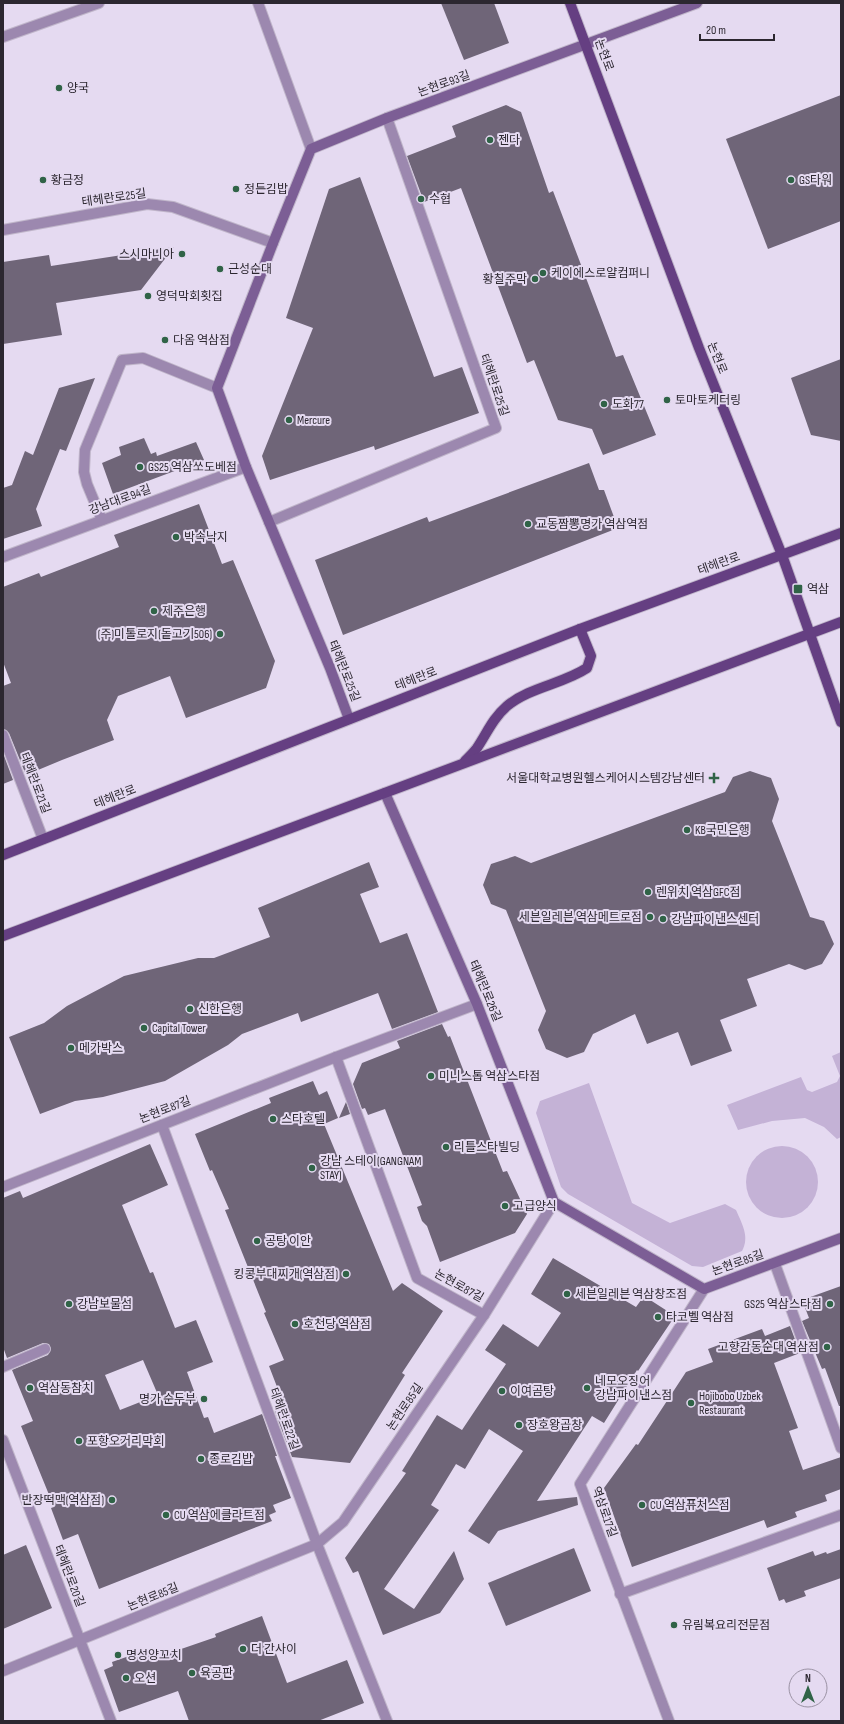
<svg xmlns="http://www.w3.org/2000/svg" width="844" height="1724" font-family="'Sofia Sans Condensed','Noto Sans KR',sans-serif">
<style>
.green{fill:#c4b2d6}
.building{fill:#6f6578;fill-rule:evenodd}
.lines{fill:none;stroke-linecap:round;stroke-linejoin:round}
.lane-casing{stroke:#c0b6ca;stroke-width:12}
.street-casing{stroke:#c0b6ca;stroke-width:12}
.secondary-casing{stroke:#c0b6ca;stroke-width:12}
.primary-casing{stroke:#c0b6ca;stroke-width:12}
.lane{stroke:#9c88af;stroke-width:10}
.street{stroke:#9c88af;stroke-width:10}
.secondary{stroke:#7c5e95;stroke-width:10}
.primary{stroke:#653f82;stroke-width:10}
.poi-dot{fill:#306347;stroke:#e5daf1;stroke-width:1.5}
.labels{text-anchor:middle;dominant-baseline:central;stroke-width:4;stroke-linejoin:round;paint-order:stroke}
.street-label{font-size:12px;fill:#2c2730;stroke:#e5daf1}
.poi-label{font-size:12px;fill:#2c2730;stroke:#e5daf1;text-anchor:start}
</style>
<rect width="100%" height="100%" fill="#e5daf1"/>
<g class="green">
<path d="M841 1052V1137L837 1139 824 1127 805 1118 772 1121 738 1130 727 1105 801 1077 807 1090 812 1092 837 1082 840 1076 832 1056Z"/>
<path d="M589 1083 632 1203 670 1223 725 1204 736 1210C742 1224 750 1237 742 1251L703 1267 692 1266 568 1194 561 1187 536 1113 540 1101Z"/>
<circle cx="782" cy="1182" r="36"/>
</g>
<g class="building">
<path d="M441 3H494L509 43 464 60Z"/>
<path d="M841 95V221L768 249 726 139Z"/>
<path d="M506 105 521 112 549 193 553 191 616 357 623 355 656 435 603 455 592 429 558 420 534 360 527 363 461 188 424 202 407 156 456 137 452 126Z"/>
<path d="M360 177 434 377 462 367 479 413 375 450 374 446 270 480 262 456 313 328 286 318 329 189Z"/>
<path d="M174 247 141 290 56 303 62 335 3 344V262L49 255 51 266Z"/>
<path d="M841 359V441L811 435 791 378Z"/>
<path d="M95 378 66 451 60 449 36 509 42 526 3 539V488L12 485 25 451 33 455 59 388Z"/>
<path d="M144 438 151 454 156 452 157 456 196 442 204 460 113 494 102 463 121 455 119 447Z"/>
<path d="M589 463 599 490H604L618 528 343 635 315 560 427 517 429 522Z"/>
<path d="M199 504 222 564 233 560 275 661 266 688 186 718 170 676 118 696 107 720 114 740 62 760 26 775 9 733 3 729V686L11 683 3 662V587L39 573 41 577 119 547 114 535Z"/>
<path d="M3 753 13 780 3 784Z"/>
<path d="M750 771 771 778 779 799 772 821 810 917 824 921 834 944 822 964 805 970 789 964 747 979 757 1006 720 1020 732 1051 691 1066 678 1032 647 1044 635 1014 593 1034 584 1052 567 1058 546 1049 538 1030 546 1011 506 910 491 904 483 885 491 864 515 856 531 863 725 792 733 777Z"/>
<path d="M369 862 379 887 360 894 380 943 407 933 438 1012 392 1029 378 993 301 1022 298 1013 242 1034 228 1045 165 1081 103 1097 75 1101 40 1114 9 1037 44 1023 67 1006 124 976 198 958H214L270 937 258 908Z"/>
<path d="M442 1024 448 1037 450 1036 503 1172 507 1171 527 1214 515 1233 440 1262 427 1226 422 1221 417 1207 422 1205 385 1109 368 1115 365 1108 362 1109 353 1084 362 1063 400 1048 397 1041Z"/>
<path d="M313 1081 319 1095 327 1091 338 1118 324 1124 393 1291 402 1283 443 1311 402 1373 405 1375 350 1463 292 1457 274 1409 284 1405 269 1366 284 1360 264 1313 266 1312 225 1210 229 1209 212 1170 210 1171 195 1134 271 1103 269 1098Z"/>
<path d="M346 1102 350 1114 339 1118Z"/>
<path d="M150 1144 168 1185 122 1205 150 1273 153 1272 175 1328 196 1320 213 1362 187 1372 204 1418 208 1417 214 1433 262 1414 277 1456H275L291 1498 273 1505 276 1512 269 1515 272 1521 99 1589 78 1534 63 1540 51 1508 54 1507 21 1426 33 1421 12 1370 48 1355 51 1349 49 1344 43 1343 7 1358 3 1347V1198L20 1191 23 1198ZM143 1360 158 1395 120 1410 105 1375Z"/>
<path d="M553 1258 636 1307 644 1296 675 1316 638 1371 637 1370 604 1423 592 1416 537 1501 577 1497 578 1505 498 1531 489 1544 468 1531 523 1451 489 1429 465 1469 456 1464 431 1505 439 1510 384 1589 414 1609 454 1551 464 1579 440 1613 383 1635 358 1571 353 1573 345 1558 406 1473 402 1471 437 1415 462 1430 506 1364 485 1350 503 1324 538 1347 561 1313 531 1294Z"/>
<path d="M841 1286V1406H839L825 1368 822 1369 802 1321 809 1318 802 1300Z"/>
<path d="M790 1326 800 1353 774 1363 798 1428 789 1431 803 1470 841 1457V1489L825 1495 827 1501 795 1512 797 1517 767 1528 764 1520 632 1567 604 1488 636 1444 638 1445 686 1372 713 1362 708 1349 762 1329 765 1336Z"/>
<path d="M26 1545 52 1608 3 1629V1555Z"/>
<path d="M574 1548 591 1591 506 1626 488 1583Z"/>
<path d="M841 1549V1578L804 1591 806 1596 786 1603 784 1599 779 1601 767 1568 813 1551 815 1556 826 1552 827 1554Z"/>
<path d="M262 1616 287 1683 347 1660 364 1703 318 1721H189L178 1691 119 1712 104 1670 113 1666 112 1662 152 1648 155 1658 216 1637 215 1634Z"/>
</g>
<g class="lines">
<g class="lane-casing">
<g id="lane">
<path d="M102 520 87 484 84 472 85 450 122 360 143 358 217 388"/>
<path d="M269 522 496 428 387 118"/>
<path d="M336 1057 417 1278 484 1315"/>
<path d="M775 1264 841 1448"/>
<path d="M3 1367 45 1349"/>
<path d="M620 1594 841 1515"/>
</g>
</g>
<g class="street-casing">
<g id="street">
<path d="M258 3 311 149"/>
<path d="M3 37 99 3"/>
<path d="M3 230 147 204 173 207 273 243"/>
<path d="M3 557 246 467"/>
<path d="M3 735 43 839"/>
<path d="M162 1125 317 1544 387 1721"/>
<path d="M3 1187 336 1057 477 1004"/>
<path d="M3 1440 111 1721"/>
<path d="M3 1671 317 1544 343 1522 484 1315 554 1202"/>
<path d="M669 1721 580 1484 704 1289"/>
</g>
</g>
<g class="secondary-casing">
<g id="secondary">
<path d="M349 719 330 668 246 467 217 388 273 243 311 149 387 118 697 3"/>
<path d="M385 793 477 1004 554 1202 704 1289 841 1238"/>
</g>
</g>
<g class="primary-casing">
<g id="primary">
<path d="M570 3 699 348 782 555 841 722"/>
<path d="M465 761C469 757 473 753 477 748 487 733 493 718 507 706 530 687 563 684 587 668L591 656 580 629"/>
<path d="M3 855 580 629 841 533"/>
<path d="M3 936 841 622"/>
</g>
</g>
<use href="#lane" class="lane"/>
<use href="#street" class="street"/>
<use href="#secondary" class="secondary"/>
<use href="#primary" class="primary"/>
</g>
<g class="poi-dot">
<circle cx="59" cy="88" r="4"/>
<circle cx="490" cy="140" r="4"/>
<circle cx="43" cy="180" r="4"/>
<circle cx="791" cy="180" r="4"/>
<circle cx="236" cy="189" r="4"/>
<circle cx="421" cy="199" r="4"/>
<circle cx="182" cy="254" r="4"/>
<circle cx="220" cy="269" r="4"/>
<circle cx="543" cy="273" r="4"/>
<circle cx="535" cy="279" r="4"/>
<circle cx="148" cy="296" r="4"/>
<circle cx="165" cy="340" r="4"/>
<circle cx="667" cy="400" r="4"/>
<circle cx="604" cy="404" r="4"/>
<circle cx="289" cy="420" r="4"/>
<circle cx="140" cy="467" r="4"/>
<circle cx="528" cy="524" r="4"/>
<circle cx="176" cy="537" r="4"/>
<rect x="793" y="584" width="10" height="10" rx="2"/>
<circle cx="154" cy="611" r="4"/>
<circle cx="220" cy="634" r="4"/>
<path d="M712 772h4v4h4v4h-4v4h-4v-4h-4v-4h4z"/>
<circle cx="687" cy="830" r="4"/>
<circle cx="648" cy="892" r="4"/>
<circle cx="650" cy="917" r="4"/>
<circle cx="663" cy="919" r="4"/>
<circle cx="190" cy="1009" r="4"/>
<circle cx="144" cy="1028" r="4"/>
<circle cx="71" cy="1048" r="4"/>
<circle cx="431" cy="1076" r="4"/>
<circle cx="273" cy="1119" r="4"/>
<circle cx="446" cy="1147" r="4"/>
<circle cx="312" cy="1168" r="4"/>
<circle cx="505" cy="1206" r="4"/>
<circle cx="257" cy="1241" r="4"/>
<circle cx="346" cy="1274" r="4"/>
<circle cx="567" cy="1294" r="4"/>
<circle cx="69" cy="1304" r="4"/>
<circle cx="830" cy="1304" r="4"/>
<circle cx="658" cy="1317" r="4"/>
<circle cx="295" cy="1324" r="4"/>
<circle cx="827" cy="1347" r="4"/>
<circle cx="30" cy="1388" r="4"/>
<circle cx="587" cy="1388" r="4"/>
<circle cx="502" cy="1391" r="4"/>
<circle cx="204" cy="1399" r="4"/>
<circle cx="691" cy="1403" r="4"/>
<circle cx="519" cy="1425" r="4"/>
<circle cx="79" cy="1441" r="4"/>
<circle cx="201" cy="1459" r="4"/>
<circle cx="112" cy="1500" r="4"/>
<circle cx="642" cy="1505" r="4"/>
<circle cx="166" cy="1515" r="4"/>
<circle cx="674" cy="1625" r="4"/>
<circle cx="243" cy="1649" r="4"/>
<circle cx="118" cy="1655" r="4"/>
<circle cx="192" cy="1673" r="4"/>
<circle cx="126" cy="1678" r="4"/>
</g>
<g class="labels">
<g class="street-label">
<text transform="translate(604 55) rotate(70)">논현로</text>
<text transform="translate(444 84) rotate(-20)">논현로93길</text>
<text transform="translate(114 198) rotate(-8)">테헤란로25길</text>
<text transform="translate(717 358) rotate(68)">논현로</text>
<text transform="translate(494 385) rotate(71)">테헤란로25길</text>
<text transform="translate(120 500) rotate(-20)">강남대로94길</text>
<text transform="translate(719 564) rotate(-20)">테헤란로</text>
<text transform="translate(344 671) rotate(68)">테헤란로25길</text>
<text transform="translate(416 679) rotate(-21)">테헤란로</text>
<text transform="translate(35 783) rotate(69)">테헤란로21길</text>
<text transform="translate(115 797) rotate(-21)">테헤란로</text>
<text transform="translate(485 991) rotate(67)">테헤란로26길</text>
<text transform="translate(165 1110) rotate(-21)">논현로87길</text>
<text transform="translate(738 1263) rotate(-19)">논현로85길</text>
<text transform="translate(459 1286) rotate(29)">논현로87길</text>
<text transform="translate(405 1407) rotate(-56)">논현로85길</text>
<text transform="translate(284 1419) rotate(70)">테헤란로22길</text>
<text transform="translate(604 1512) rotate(70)">역삼로17길</text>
<text transform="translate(69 1576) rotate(69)">테헤란로20길</text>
<text transform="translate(153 1597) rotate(-22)">논현로85길</text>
</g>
<g class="poi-label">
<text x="67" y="88">양국</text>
<text x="498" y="140">젠다</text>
<text x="51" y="180">황금정</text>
<text x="799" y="180">GS타워</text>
<text x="244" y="189">정든김밥</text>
<text x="429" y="199">수협</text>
<text x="174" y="254" text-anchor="end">스시마니아</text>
<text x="228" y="269">근성순대</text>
<text x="551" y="273">케이에스로얄컴퍼니</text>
<text x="527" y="279" text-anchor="end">황칠주막</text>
<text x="156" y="296">영덕막회횟집</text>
<text x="173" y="340">다옴 역삼점</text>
<text x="675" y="400">토마토케터링</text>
<text x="612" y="404">도화77</text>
<text x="297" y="420">Mercure</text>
<text x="148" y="467">GS25 역삼쏘도베점</text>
<text x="536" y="524">교동짬뽕명가 역삼역점</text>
<text x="184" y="537">박속낙지</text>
<text x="807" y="589">역삼</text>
<text x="162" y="611">제주은행</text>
<text x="212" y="634" text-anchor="end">(주)미톨로지(돝고기506)</text>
<text x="705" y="778" text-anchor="end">서울대학교병원헬스케어시스템강남센터</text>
<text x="695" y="830">KB국민은행</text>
<text x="656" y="892">렌위치 역삼GFC점</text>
<text x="642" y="917" text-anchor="end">세븐일레븐 역삼메트로점</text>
<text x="671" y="919">강남파이낸스센터</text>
<text x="198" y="1009">신한은행</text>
<text x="152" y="1028">Capital Tower</text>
<text x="79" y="1048">메가박스</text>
<text x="439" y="1076">미니스톱 역삼스타점</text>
<text x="281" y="1119">스타호텔</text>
<text x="454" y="1147">리틀스타빌딩</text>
<text x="320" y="1161">강남 스테이(GANGNAM<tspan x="320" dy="14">STAY)</tspan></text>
<text x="513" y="1206">고급양식</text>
<text x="265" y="1241">공탕 이안</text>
<text x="338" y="1274" text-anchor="end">킹콩부대찌개(역삼점)</text>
<text x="575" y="1294">세븐일레븐 역삼창조점</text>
<text x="77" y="1304">강남보물섬</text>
<text x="822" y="1304" text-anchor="end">GS25 역삼스타점</text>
<text x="666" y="1317">타코벨 역삼점</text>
<text x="303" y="1324">호천당 역삼점</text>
<text x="819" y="1347" text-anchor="end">고향감동순대 역삼점</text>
<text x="595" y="1381">네모오징어<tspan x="595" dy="14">강남파이낸스점</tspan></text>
<text x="38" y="1388">역삼동참치</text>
<text x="510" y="1391">이여곰탕</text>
<text x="699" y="1396">Hojibobo Uzbek<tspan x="699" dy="14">Restaurant</tspan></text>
<text x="196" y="1399" text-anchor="end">명가 순두부</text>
<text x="527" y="1425">장호왕곱창</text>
<text x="87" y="1441">포항오거리막회</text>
<text x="209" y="1459">종로김밥</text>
<text x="104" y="1500" text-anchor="end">반장떡맥(역삼점)</text>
<text x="650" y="1505">CU 역삼퓨처스점</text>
<text x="174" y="1515">CU 역삼에클라트점</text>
<text x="682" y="1625">유림복요리전문점</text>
<text x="251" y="1649">더 간사이</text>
<text x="126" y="1655">명성양꼬치</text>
<text x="200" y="1673">육공판</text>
<text x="134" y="1678">오션</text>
</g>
</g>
<rect width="844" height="1724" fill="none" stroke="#2c2730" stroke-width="8"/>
<g transform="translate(808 1688)"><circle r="19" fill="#e5daf1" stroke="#9b92a4"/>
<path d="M0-3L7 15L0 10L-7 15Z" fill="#306347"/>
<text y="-6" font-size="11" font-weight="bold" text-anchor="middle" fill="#2c2730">N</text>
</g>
<path d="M700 34v6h74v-6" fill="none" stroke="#2c2730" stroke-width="2"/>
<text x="706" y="34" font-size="12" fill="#2c2730" stroke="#e5daf1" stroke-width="3" paint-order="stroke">20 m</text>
</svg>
